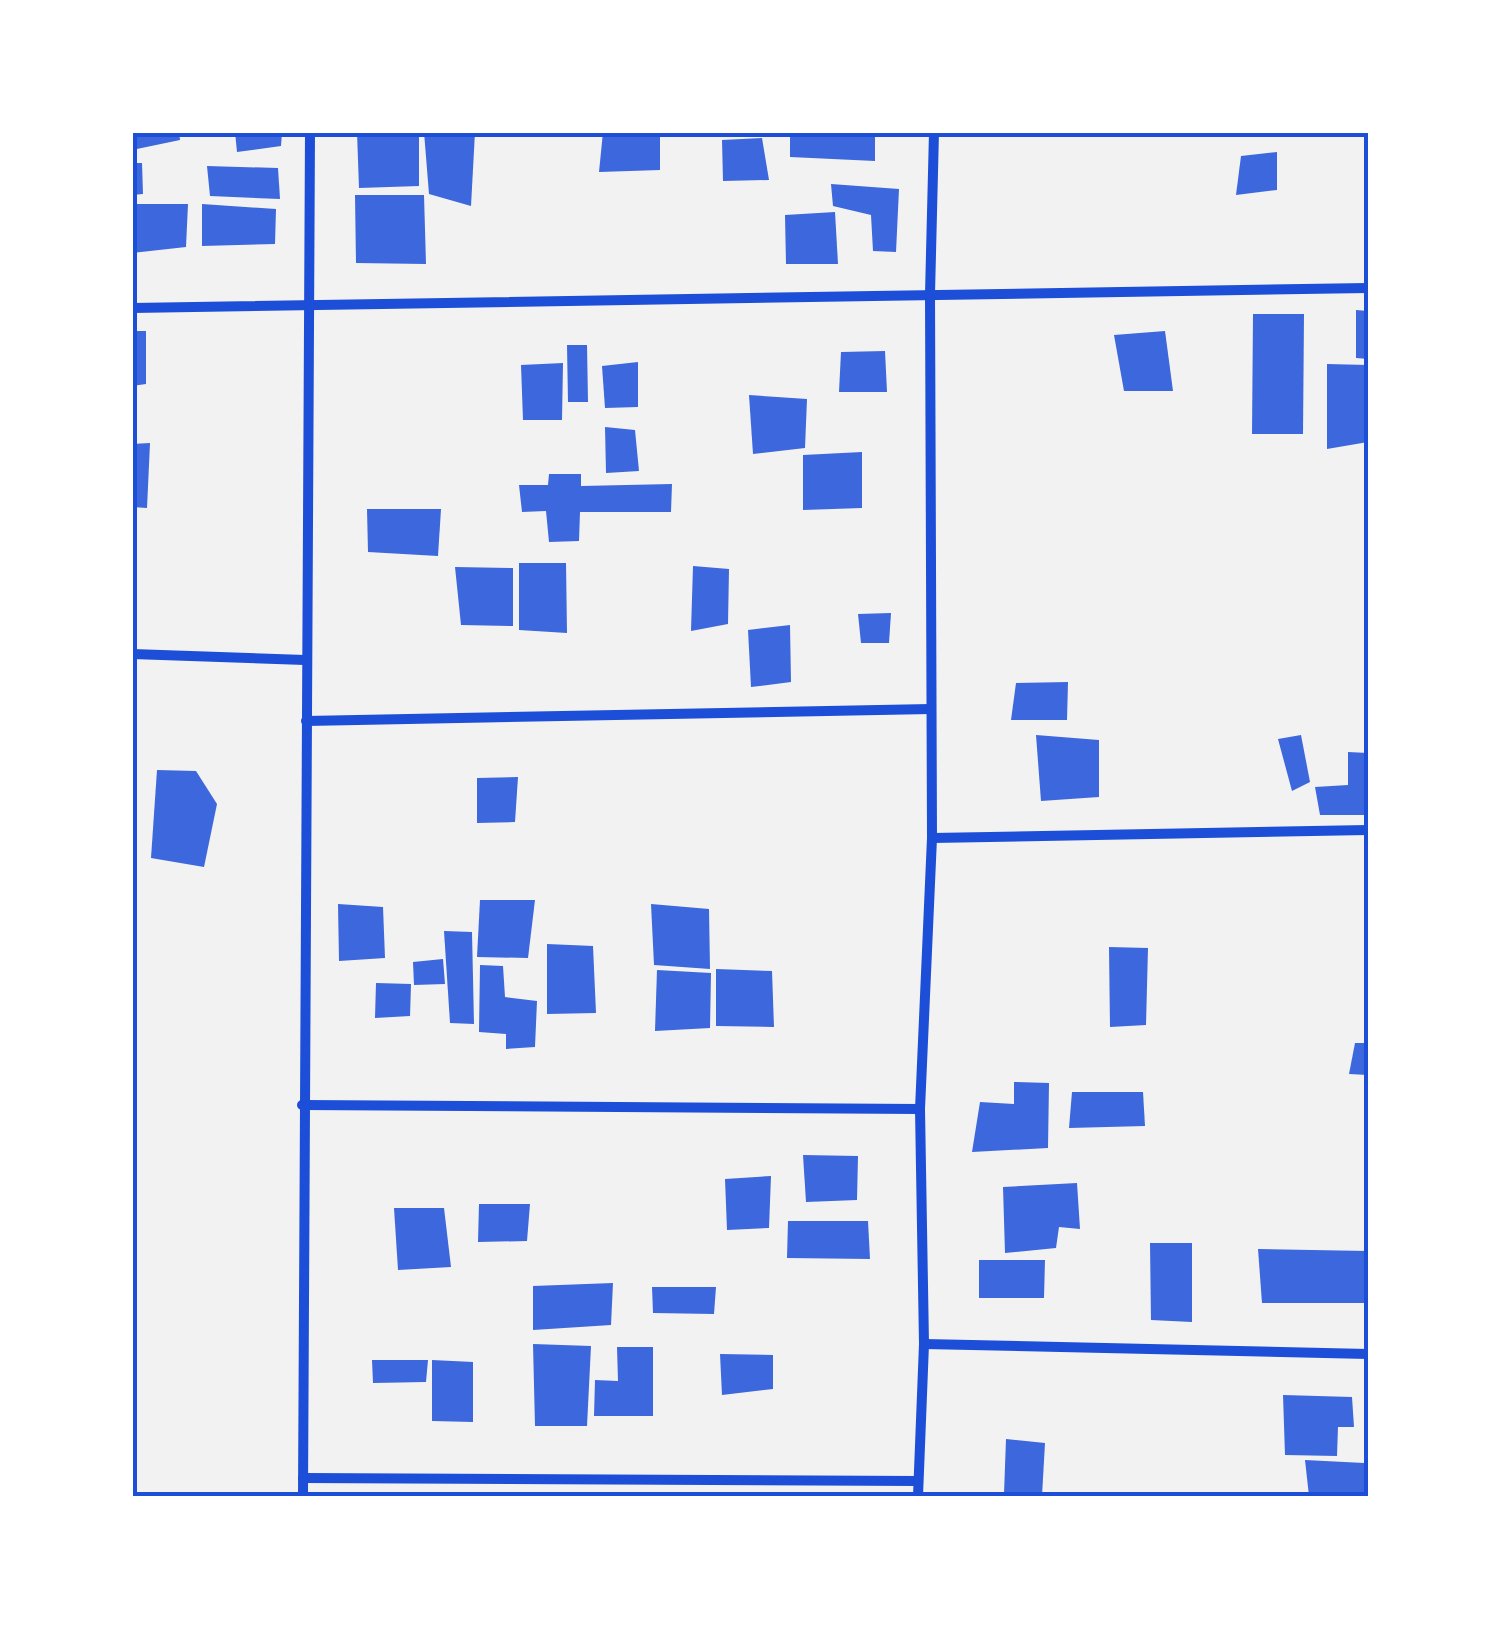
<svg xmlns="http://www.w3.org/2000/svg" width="1501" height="1629" font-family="Poppins,sans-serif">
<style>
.building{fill:#3d67dc}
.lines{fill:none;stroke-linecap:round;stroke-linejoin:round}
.minor{stroke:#1d4ed8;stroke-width:10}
.neatline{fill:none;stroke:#1d4ed8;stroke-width:4}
</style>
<rect width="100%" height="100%" fill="#f2f2f2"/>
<g class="building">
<path d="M132 132H179L180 140 132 150Z"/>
<path d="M235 132H282L281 146 237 152Z"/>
<path d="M357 132H419V186L359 188Z"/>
<path d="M424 132H475L471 206 429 194Z"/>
<path d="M603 132H660V170L599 172Z"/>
<path d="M790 132H875V161L790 157Z"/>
<path d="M762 138 769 180 723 181 722 140Z"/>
<path d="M1277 152V190L1236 195 1241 156Z"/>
<path d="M132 163H142L143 194 132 195Z"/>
<path d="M207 166 278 168 280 199 210 196Z"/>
<path d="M831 184 899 189 896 252 873 251 871 215 833 206Z"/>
<path d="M355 195H424L426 264 356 263Z"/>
<path d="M132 204H188L186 247 132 253Z"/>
<path d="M202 204 276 209 275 244 202 246Z"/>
<path d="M835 212 838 264H786L785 215Z"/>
<path d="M1356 310 1368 311V359L1356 358Z"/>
<path d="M1253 314H1304L1303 434H1252Z"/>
<path d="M132 331H146V384L132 386Z"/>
<path d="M1165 331 1173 391H1124L1114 335Z"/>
<path d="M567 345H587L588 402H568Z"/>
<path d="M885 351 887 392H839L841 352Z"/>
<path d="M638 362V407L605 408 602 366Z"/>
<path d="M563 363 562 420H523L521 365Z"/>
<path d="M1327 364 1368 365V442L1327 449Z"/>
<path d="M749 395 807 399 805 448 753 454Z"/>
<path d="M605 427 635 430 639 471 606 473Z"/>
<path d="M150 443 147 508 132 507V444Z"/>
<path d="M862 452V508L803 510V455Z"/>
<path d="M549 474H581V486L672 484 671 512H580L579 541 549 542 546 511 522 512 519 485H548Z"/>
<path d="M367 509H441L438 556 368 552Z"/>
<path d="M519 563H566L567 633 519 630Z"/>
<path d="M693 566 729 569 728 624 691 631Z"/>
<path d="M455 567 513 568V626L461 625Z"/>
<path d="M891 613 889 643H861L858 614Z"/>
<path d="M790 625 791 682 751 687 748 630Z"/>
<path d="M1068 682 1067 720H1011L1016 683Z"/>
<path d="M1036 735 1099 740V797L1041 801Z"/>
<path d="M1301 735 1310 782 1292 791 1278 739Z"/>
<path d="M1348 752 1368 753V815H1320L1315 787 1348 785Z"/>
<path d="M157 770 196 771 217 804 204 867 151 858Z"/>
<path d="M518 777 515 822 477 823V778Z"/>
<path d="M480 900H535L528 958 477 957Z"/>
<path d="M338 904 383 907 385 958 339 961Z"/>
<path d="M651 904 709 909 710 969 654 965Z"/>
<path d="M444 931 472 932 474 1024 450 1023Z"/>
<path d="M547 944 593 946 596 1013 547 1014Z"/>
<path d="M1109 947 1148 948 1146 1025 1110 1027Z"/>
<path d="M443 959 445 984 414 985 413 962Z"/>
<path d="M480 965 503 966 505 997 537 1001 535 1047 506 1049V1034L479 1032Z"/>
<path d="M716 969 772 971 774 1027 716 1026Z"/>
<path d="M657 970 711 973 710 1028 655 1031Z"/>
<path d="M376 983 411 984 410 1016 375 1018Z"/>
<path d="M1355 1043H1368V1075L1349 1074Z"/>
<path d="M1014 1082 1049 1083 1048 1148 972 1152 980 1102 1014 1104Z"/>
<path d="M1072 1092H1143L1145 1126 1069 1128Z"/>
<path d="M803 1155 858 1156 857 1200 806 1202Z"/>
<path d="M771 1176 769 1228 727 1230 725 1179Z"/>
<path d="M1077 1183 1080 1229 1059 1227 1056 1248 1005 1253 1003 1187Z"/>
<path d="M479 1204H530L527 1241 478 1242Z"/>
<path d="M394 1208H444L451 1267 398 1270Z"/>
<path d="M788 1221H868L870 1259 787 1258Z"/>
<path d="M1150 1243H1192V1322L1151 1320Z"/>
<path d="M1258 1249 1368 1251V1303H1262Z"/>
<path d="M979 1260H1045L1044 1298H979Z"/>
<path d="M613 1283 611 1325 533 1330V1286Z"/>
<path d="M652 1287H716L714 1314 653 1313Z"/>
<path d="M533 1344 591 1346 587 1426H535Z"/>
<path d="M617 1347H653V1416H594L595 1380 618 1381Z"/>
<path d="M720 1354 773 1355V1389L722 1395Z"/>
<path d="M372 1360H428L426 1382 373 1383Z"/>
<path d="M432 1360 473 1362V1422L432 1421Z"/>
<path d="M1283 1395 1352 1397 1354 1427H1338L1337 1456 1285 1455Z"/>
<path d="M1006 1439 1045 1443 1042 1496 1004 1494Z"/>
<path d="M1305 1460 1364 1463V1496H1309Z"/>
</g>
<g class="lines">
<g class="minor">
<path d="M132 308 1368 288"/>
<path d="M132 654 305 660"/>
<path d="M306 721 931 709"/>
<path d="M932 838 1368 830"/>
<path d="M302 1105 920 1109"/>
<path d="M924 1344 1368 1354"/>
<path d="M303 1478 918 1481"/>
<path d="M303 1496 310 132"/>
<path d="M918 1496 924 1344 920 1109 932 838 930 294 934 132"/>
</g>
</g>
<rect width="1501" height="1629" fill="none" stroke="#ffffff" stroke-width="270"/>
<rect x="135" y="135" width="1231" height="1359" class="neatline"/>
</svg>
